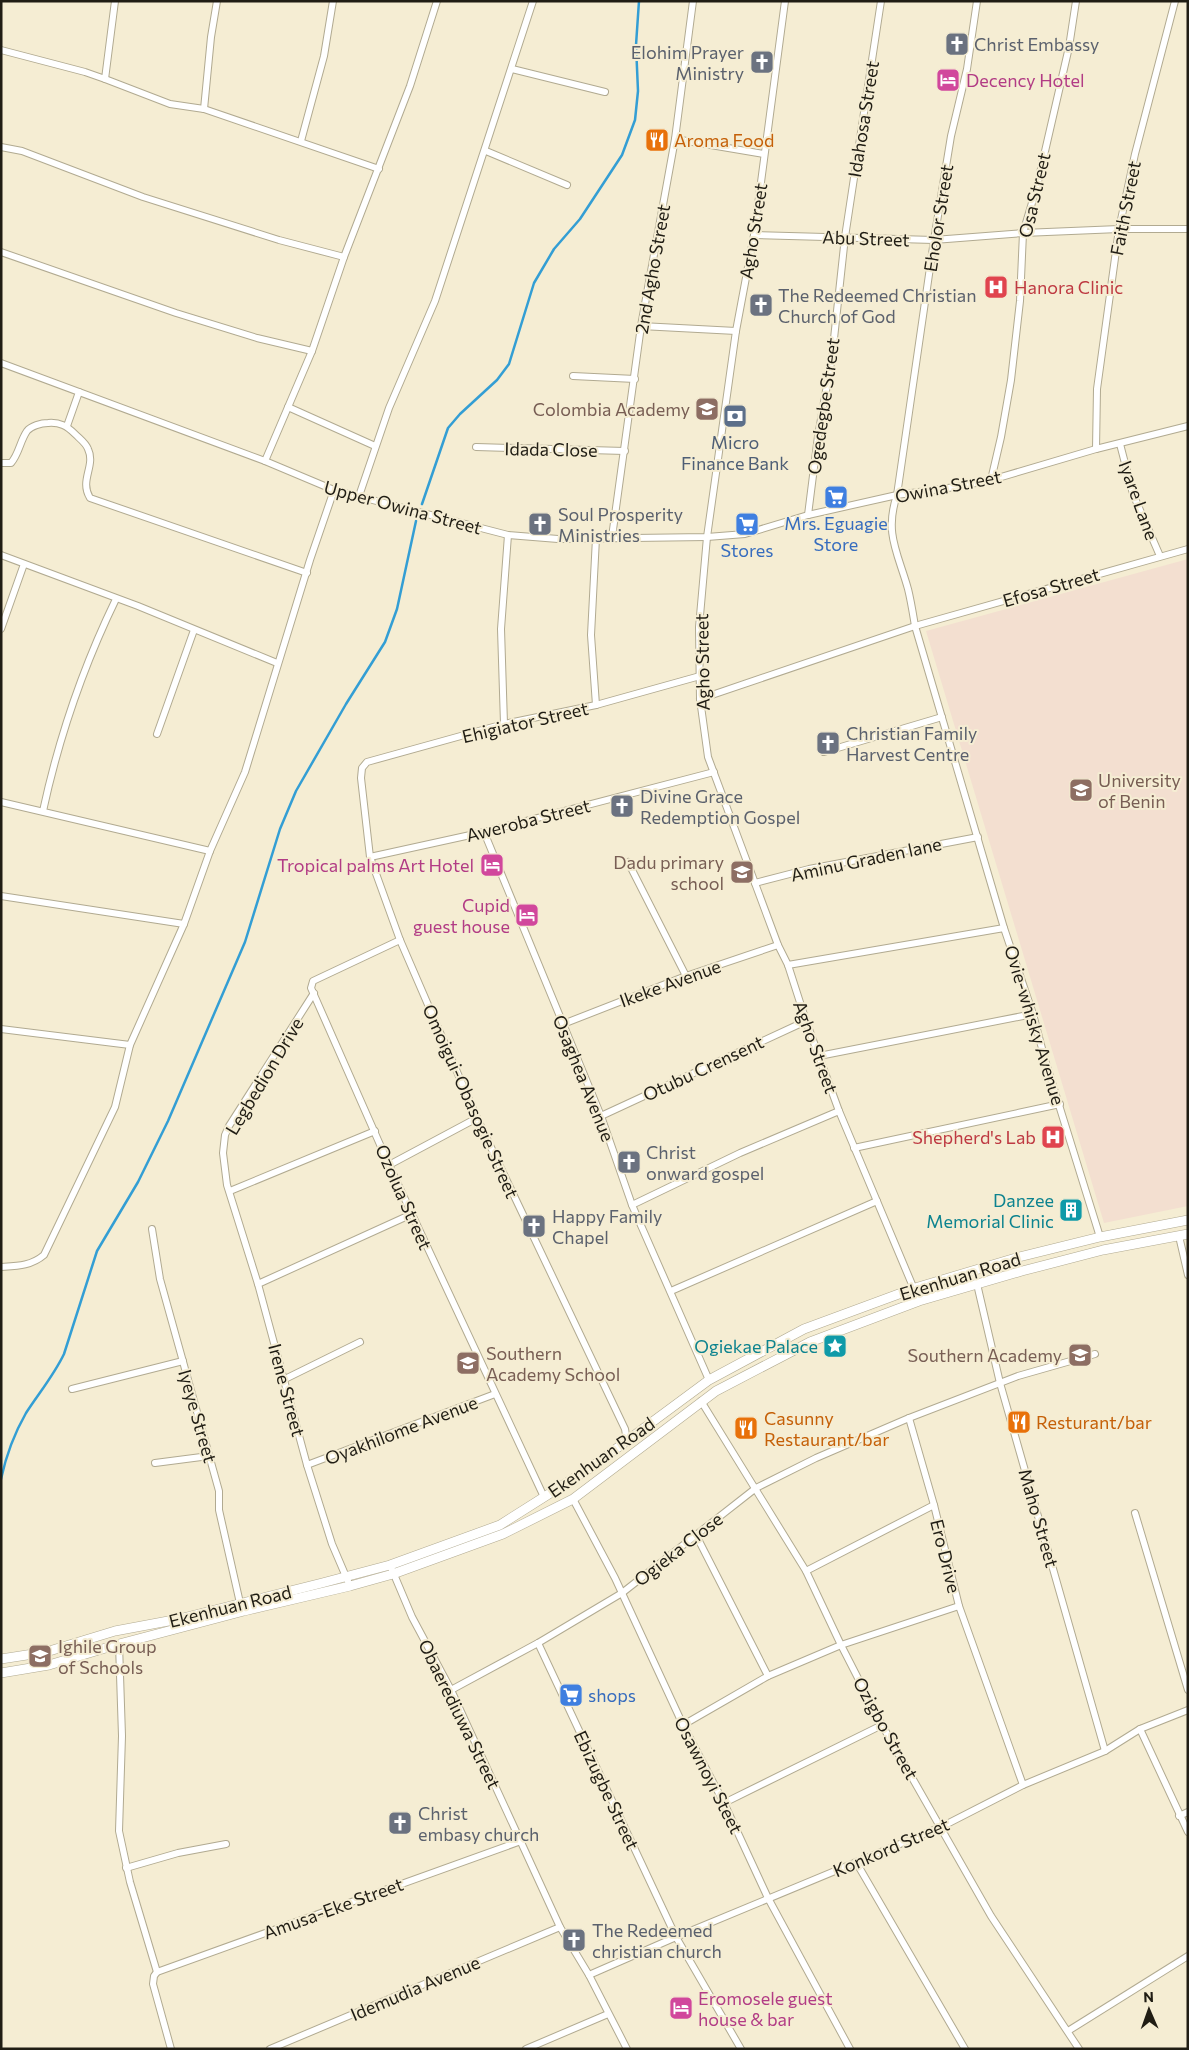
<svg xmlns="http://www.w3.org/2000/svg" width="1189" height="2050" font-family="Commissioner,sans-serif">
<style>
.education{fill:#f3dfd0}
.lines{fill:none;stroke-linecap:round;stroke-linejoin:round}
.stream{stroke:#339ed4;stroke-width:2.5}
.street-casing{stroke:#b1aa91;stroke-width:8}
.secondary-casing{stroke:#b1aa91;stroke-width:10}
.street{stroke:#fff;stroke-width:6}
.secondary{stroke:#fff;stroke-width:9}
.labels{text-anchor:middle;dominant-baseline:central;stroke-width:4;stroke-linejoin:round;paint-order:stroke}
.worship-label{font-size:18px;fill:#5b616d;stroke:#f5edd3;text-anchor:start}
.hotel-label{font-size:18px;fill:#b23c85;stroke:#f5edd3;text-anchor:start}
.street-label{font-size:18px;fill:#201d14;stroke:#f5edd3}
.food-label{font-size:18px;fill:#c56008;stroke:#f5edd3;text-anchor:start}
.health-label{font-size:18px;fill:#be3a42;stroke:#f5edd3;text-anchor:start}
.education-label{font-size:18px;fill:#785e54;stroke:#f5edd3;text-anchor:end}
.service-label{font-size:18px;fill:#4e5e75;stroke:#f5edd3}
.shop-label{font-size:18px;fill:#366cbe;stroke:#f5edd3}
.culture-label{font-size:18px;fill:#0d838f;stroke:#f5edd3;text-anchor:end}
</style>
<rect width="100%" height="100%" fill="#f5edd3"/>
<path class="education" d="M1188 559V1206L1104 1223 926 631Z"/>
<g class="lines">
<g class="stream">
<path d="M422 504 448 428 460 414 497 380 509 364 534 283 554 249 580 219 622 155 635 120 638 91 636 45 639 1"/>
<path d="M1 1479C6 1456 14 1434 26 1413 39 1393 54 1375 64 1354L97 1251 138 1182 168 1121 245 942 280 829 296 791 346 704 385 642 397 609 416 521"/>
</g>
<g class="street-casing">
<g id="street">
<path d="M785 1 754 235 736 331 707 537 699 627 700 699 708 757 778 945 788 965 806 1021 839 1111 919 1301"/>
<path d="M977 1 967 69 951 136 934 240 897 495C884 533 898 553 908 589 911 601 913 614 915 626L1004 928"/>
<path d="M1 50 85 72 105 79 115 1"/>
<path d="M512 69 605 92"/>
<path d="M105 79 170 104 204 109 379 169"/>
<path d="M204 109 211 37 217 1"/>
<path d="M675 139 764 154"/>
<path d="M301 141 324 56 333 1"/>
<path d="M1 147 22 151 143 197 279 240 344 257"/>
<path d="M486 151 567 185"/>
<path d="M754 235 934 240 1023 233 1119 229H1188"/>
<path d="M1 252 176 313 257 338 312 351"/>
<path d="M641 326 736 331"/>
<path d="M1 363 265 461 334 490 508 535 558 539 707 537 745 534 808 515 897 495 955 487 991 480 1096 449 1188 426"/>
<path d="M573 376 635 379"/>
<path d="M288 407 375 446"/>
<path d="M67 426 79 392"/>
<path d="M1120 444 1133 494 1160 556"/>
<path d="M476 447 625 451"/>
<path d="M1096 449 1097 389 1119 229 1135 154 1175 1"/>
<path d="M265 461 312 351 344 257 410 86 437 1"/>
<path d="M1 463H11C19 454 20 441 27 431 31 426 41 423 48 423 60 422 67 426 75 434 80 439 86 443 88 449 96 466 79 480 90 498L307 573"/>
<path d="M991 480 1001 437 1011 380 1020 301 1023 233 1037 186 1069 47 1076 1"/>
<path d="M359 496 389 408 435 301 533 1"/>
<path d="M808 515 818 436 832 357 845 237 881 1"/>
<path d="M612 537 641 326 675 139 693 1"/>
<path d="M1 555 138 606 277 663"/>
<path d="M1 629 24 564"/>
<path d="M700 699 915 626 1188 549"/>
<path d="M596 705 591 635 596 538"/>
<path d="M504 724 501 629 508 535"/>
<path d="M157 734 194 630"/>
<path d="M824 752 942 717"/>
<path d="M1 802 210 851"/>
<path d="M43 811C59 737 83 667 116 599"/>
<path d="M484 832 601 1116 632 1205 709 1380"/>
<path d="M370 857 484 832 714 772"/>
<path d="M628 862 686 976"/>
<path d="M755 883 809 869 978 837"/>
<path d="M1 896 184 924"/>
<path d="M400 940 313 981 311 988 389 1165 544 1497"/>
<path d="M788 965 1004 928 1033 1014 1045 1060 1100 1237"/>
<path d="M314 993 229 1126 225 1135 223 1153 227 1185 258 1284 307 1465 332 1544 350 1586"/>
<path d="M563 1024 686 976 778 945"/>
<path d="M1 1029 130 1045"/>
<path d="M819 1056 1033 1014"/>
<path d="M601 1116 806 1021"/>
<path d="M854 1148 1060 1104"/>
<path d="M389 1165 477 1118"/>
<path d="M230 1191 375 1131"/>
<path d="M632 1205 740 1153 839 1111"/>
<path d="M152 1229 160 1279 219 1491V1510L240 1603"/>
<path d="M1179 1236 1188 1275"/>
<path d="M1 1267C17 1266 31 1266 44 1255L115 1107 130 1045 184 924 210 851 245 772 310 560 334 490"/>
<path d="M258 1284 412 1214"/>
<path d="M977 1284 1000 1383 1105 1751"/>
<path d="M671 1291 877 1201"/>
<path d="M285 1379 360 1342"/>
<path d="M72 1389 183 1361"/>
<path d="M701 1401 806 1571 841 1645 882 1725 991 1916 1079 2049"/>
<path d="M909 1418 934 1505 959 1606 1023 1785"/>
<path d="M627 1441 625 1429 477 1118 400 940 370 857 361 778 362 768 367 762 504 724 596 705 700 676"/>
<path d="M155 1463 209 1456"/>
<path d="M307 1465 495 1394"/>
<path d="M573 1499 615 1578 683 1725 724 1803 768 1898 850 2049"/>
<path d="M1135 1513 1188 1690"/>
<path d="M696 1535 768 1676"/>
<path d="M390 1565 412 1617 451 1690 560 1927 589 1975 627 2049"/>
<path d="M806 1571 934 1505"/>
<path d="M538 1643 676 1937 741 2049"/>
<path d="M119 1644 122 1736 119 1831 130 1882 157 1972"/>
<path d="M451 1690 538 1643 622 1593 756 1488 816 1458 909 1418 1018 1376 1095 1354"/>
<path d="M683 1725 768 1676 841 1645 959 1606"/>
<path d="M1140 1729 1188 1832"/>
<path d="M724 1803 882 1725"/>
<path d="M1179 1816 1188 1812"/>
<path d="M856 1862 965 2049"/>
<path d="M126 1868 178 1853 226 1844"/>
<path d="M589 1975 676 1937 941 1827 1023 1785 1105 1751 1140 1729 1188 1710"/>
<path d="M1068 2031 1188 1956"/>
<path d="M171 2049 153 1984 154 1976 157 1972 521 1841"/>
<path d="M270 2049 560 1927"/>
<path d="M526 2049 608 2014"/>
</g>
</g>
<g class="secondary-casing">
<g id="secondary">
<path d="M1 1659 46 1652 115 1631 179 1619 322 1583 390 1565 500 1525 590 1468 709 1380 804 1329 915 1288 1019 1257 1100 1237 1188 1220"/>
<path d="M1 1673 49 1665 119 1644 244 1611 350 1586 393 1574 503 1534 573 1499 716 1391 810 1342 919 1301 1022 1271 1103 1250 1188 1234"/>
</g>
</g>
<use href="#street" class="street"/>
<use href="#secondary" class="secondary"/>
</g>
<defs>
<g id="church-square" transform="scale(1.25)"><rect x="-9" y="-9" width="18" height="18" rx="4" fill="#6b7280" stroke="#f5edd3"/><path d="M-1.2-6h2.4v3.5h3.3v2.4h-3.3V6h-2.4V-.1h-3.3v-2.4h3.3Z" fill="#fff"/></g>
<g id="hotel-square" transform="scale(1.25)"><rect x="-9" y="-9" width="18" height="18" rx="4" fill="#d1479c" stroke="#f5edd3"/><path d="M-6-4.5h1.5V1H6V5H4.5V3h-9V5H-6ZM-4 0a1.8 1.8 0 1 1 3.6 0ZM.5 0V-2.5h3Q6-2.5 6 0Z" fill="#fff"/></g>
<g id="restaurant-square" transform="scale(1.25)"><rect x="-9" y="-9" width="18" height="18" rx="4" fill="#e8710a" stroke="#f5edd3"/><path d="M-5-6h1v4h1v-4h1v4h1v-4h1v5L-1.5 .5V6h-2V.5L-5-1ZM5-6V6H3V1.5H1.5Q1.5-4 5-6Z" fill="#fff"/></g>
<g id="hospital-square" transform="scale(1.25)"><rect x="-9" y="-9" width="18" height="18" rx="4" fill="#e0444e" stroke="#f5edd3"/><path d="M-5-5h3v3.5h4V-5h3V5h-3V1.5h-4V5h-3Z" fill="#fff"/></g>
<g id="school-square" transform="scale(1.25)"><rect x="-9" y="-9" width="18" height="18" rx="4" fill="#8d6e63" stroke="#f5edd3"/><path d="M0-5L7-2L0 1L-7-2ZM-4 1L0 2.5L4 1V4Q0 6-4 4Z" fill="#fff"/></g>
<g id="bank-square" transform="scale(1.25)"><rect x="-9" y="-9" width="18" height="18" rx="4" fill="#5c6f8a" stroke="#f5edd3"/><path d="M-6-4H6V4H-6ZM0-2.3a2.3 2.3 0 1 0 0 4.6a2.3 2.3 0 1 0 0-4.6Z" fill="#fff"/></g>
<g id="supermarket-square" transform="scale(1.25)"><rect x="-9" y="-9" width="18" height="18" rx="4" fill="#3f7fe0" stroke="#f5edd3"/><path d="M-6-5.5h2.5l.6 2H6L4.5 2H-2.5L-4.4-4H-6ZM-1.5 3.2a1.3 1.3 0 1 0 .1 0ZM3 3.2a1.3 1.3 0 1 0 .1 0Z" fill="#fff"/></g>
<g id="university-square" transform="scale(1.25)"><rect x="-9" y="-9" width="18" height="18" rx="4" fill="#8d6e63" stroke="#f5edd3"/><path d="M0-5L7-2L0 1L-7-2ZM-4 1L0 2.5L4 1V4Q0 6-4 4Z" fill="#fff"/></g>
<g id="building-square" transform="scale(1.25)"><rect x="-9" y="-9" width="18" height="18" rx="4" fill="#0f9aa8" stroke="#f5edd3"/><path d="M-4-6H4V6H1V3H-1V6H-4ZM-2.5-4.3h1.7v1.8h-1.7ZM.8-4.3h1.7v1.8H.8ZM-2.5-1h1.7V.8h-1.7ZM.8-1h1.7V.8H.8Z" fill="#fff"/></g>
<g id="sight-square" transform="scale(1.25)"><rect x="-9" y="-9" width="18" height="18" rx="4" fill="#0f9aa8" stroke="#f5edd3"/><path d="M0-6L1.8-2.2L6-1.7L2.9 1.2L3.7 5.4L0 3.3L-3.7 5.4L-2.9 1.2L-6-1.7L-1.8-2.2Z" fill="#fff"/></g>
</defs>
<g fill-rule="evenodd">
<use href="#church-square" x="957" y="44"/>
<use href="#church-square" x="762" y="62"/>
<use href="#hotel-square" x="948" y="80"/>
<use href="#restaurant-square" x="657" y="140"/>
<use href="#hospital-square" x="996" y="287"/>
<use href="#church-square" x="761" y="305"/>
<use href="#school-square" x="707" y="409"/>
<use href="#bank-square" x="735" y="416"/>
<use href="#supermarket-square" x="836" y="497"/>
<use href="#church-square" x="540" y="524"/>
<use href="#supermarket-square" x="747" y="524"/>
<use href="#church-square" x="828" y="743"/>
<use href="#university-square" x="1081" y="790"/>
<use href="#church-square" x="622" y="806"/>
<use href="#hotel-square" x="492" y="865"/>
<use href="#school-square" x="742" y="872"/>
<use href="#hotel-square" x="527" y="915"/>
<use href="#hospital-square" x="1053" y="1137"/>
<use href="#church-square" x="629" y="1162"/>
<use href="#building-square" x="1071" y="1210"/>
<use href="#church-square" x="534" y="1226"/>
<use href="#sight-square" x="835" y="1346"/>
<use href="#school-square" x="1080" y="1355"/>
<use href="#school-square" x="468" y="1363"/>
<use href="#restaurant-square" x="1019" y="1422"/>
<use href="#restaurant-square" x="746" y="1428"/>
<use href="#school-square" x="40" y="1656"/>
<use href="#supermarket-square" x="571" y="1695"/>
<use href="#church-square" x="400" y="1823"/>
<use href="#church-square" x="574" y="1940"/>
<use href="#hotel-square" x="681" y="2008"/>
</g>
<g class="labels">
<g class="worship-label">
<text x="974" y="44">Christ Embassy</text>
<text x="744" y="52" text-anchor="end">Elohim Prayer<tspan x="744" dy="21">Ministry</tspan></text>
<text x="778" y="295">The Redeemed Christian<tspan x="778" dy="21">Church of God</tspan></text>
<text x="558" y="514">Soul Prosperity<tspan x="558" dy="21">Ministries</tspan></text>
<text x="846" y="733">Christian Family<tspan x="846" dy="21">Harvest Centre</tspan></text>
<text x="640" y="796">Divine Grace<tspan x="640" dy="21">Redemption Gospel</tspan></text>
<text x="646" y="1152">Christ<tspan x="646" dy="21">onward gospel</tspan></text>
<text x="552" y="1216">Happy Family<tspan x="552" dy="21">Chapel</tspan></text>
<text x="418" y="1813">Christ<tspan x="418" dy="21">embasy church</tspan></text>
<text x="592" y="1930">The Redeemed<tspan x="592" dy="21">christian church</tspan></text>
</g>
<g class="hotel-label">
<text x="966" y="80">Decency Hotel</text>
<text x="474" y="865" text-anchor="end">Tropical palms Art Hotel</text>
<text x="510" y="905" text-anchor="end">Cupid<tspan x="510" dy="21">guest house</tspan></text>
<text x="698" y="1998">Eromosele guest<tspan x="698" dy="21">house &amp; bar</tspan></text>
</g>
<g class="street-label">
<text transform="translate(863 119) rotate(-81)">Idahosa Street</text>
<text transform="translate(1034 195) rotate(-77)">Osa Street</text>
<text transform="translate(1125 208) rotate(-79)">Faith Street</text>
<text transform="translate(938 218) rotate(-81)">Eholor Street</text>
<text transform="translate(753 231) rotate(-81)">Agho Street</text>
<text transform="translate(866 238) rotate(2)">Abu Street</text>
<text transform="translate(652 269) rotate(-80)">2nd Agho Street</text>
<text transform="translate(823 406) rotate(-82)">Ogedegbe Street</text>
<text transform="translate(551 449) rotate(1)">Idada Close</text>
<text transform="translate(948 486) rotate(-11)">Owina Street</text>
<text transform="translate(1139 500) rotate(70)">Iyare Lane</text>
<text transform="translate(403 507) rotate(15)">Upper Owina Street</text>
<text transform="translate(1051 587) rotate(-16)">Efosa Street</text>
<text transform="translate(702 662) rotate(-91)">Agho Street</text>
<text transform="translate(525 722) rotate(-13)">Ehigiator Street</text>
<text transform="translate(528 820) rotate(-14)">Aweroba Street</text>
<text transform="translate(866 859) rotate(-12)">Aminu Graden lane</text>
<text transform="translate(670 983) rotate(-20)">Ikeke Avenue</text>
<text transform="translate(1035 1025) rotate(73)">Ovie-whisky Avenue</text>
<text transform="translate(816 1047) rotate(70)">Agho Street</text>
<text transform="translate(703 1068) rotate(-25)">Otubu Crensent</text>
<text transform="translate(264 1076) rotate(-59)">Legbedion Drive</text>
<text transform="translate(584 1078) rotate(68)">Osaghea Avenue</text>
<text transform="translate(471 1101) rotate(66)">Omoigui-Obasogie Street</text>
<text transform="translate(404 1197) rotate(66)">Ozolua Street</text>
<text transform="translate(960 1276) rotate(-17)">Ekenhuan Road</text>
<text transform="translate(287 1390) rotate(75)">Irene Street</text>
<text transform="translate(198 1416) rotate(74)">Iyeye Street</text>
<text transform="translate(401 1430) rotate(-21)">Oyakhilome Avenue</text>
<text transform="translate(601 1457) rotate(-35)">Ekenhuan Road</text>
<text transform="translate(1039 1518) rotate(74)">Maho Street</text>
<text transform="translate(678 1549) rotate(-38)">Ogieka Close</text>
<text transform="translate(946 1556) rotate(76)">Ero Drive</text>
<text transform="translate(230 1606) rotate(-14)">Ekenhuan Road</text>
<text transform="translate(460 1714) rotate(64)">Obaerediuwa Street</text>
<text transform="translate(886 1728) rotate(61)">Ozigbo Street</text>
<text transform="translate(709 1775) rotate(63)">Osawnoyi Steet</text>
<text transform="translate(607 1790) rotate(65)">Ebizugbe Street</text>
<text transform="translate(891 1847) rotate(-23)">Konkord Street</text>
<text transform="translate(333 1908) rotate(-20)">Amusa-Eke Street</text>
<text transform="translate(415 1988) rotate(-23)">Idemudia Avenue</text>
</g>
<g class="food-label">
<text x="674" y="140">Aroma Food</text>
<text x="764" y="1418">Casunny<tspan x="764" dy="21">Restaurant/bar</tspan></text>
<text x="1036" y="1422">Resturant/bar</text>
</g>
<g class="health-label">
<text x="1014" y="287">Hanora Clinic</text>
<text x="1036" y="1137" text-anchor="end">Shepherd's Lab</text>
</g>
<g class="education-label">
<text x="690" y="409">Colombia Academy</text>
<text x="1098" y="780" text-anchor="start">University<tspan x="1098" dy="21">of Benin</tspan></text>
<text x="724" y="862">Dadu primary<tspan x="724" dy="21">school</tspan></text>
<text x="486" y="1353" text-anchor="start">Southern<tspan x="486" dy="21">Academy School</tspan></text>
<text x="1062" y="1355">Southern Academy</text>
<text x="58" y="1646" text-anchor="start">Ighile Group<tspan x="58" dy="21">of Schools</tspan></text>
</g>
<g class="service-label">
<text x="735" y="442">Micro<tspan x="735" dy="21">Finance Bank</tspan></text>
</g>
<g class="shop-label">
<text x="836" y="523">Mrs. Eguagie<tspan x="836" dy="21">Store</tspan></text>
<text x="747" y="550">Stores</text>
<text x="588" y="1695" text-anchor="start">shops</text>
</g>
<g class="culture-label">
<text x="1054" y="1200">Danzee<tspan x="1054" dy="21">Memorial Clinic</tspan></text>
<text x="818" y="1346">Ogiekae Palace</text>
</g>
</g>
<rect width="1189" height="2050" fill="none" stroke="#201d14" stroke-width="5"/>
<g transform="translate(1149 2010) rotate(358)" stroke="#f5edd3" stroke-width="4" paint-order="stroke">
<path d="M0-4L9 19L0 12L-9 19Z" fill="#201d14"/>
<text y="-8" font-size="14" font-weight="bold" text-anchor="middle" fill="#201d14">N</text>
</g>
</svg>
